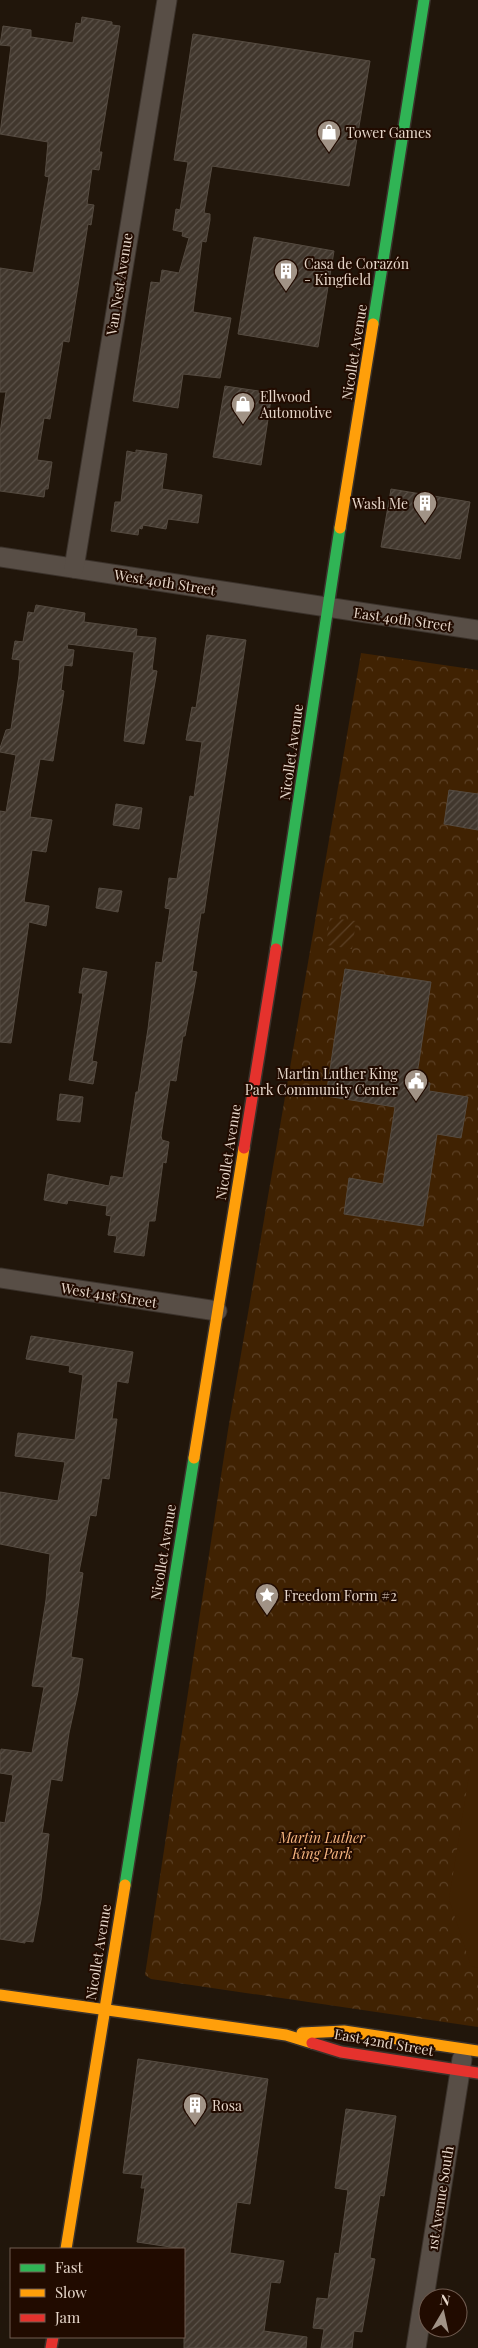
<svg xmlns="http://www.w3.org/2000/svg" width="478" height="2348" font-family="'Playfair Display',serif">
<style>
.park{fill:url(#park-crowns)}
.garden{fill:url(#garden-furrows)}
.pitch{fill:#402202}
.building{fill:url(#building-hatch);stroke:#554b41}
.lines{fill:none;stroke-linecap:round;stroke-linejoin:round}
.street-casing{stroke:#3b322b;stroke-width:21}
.fast-casing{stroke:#3b322b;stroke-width:14}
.slow-casing{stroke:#3b322b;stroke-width:14}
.jam-casing{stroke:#3b322b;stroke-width:14}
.street{stroke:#584e46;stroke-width:19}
.fast{stroke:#30b455;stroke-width:11}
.slow{stroke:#ff9f0a;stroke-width:11}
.jam{stroke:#e5322d;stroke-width:11}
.labels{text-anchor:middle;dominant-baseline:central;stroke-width:4;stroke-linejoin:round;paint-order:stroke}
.poi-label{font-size:14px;fill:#e6d6c9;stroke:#210b00;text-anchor:start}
.street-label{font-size:14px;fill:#e6d6c9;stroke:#210b00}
.park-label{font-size:14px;font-style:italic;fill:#f7b680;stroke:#210b00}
</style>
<defs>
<pattern id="park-crowns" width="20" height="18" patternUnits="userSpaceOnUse" patternTransform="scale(1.25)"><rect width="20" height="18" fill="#402202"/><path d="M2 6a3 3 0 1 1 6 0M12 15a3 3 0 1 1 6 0" fill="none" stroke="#5c4126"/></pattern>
<pattern id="garden-furrows" width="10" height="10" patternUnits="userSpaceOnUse" patternTransform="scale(1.25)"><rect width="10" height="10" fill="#402202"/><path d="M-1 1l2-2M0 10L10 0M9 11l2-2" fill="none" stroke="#5c4126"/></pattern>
<pattern id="building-hatch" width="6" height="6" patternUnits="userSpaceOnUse" patternTransform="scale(1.25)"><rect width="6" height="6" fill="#41372d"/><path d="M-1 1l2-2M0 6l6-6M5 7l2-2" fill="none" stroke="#5c534a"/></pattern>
</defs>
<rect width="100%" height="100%" fill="#21160b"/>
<path class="park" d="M361 653 478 670V2027L151 1979 145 1975 228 1430Z"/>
<path class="garden" d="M330 918 356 921 352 949 326 945Z"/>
<path class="pitch" d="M478 1720V1968L471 1966 449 1899Z"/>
<g class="building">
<path d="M82 17 112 22V25L120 26 99 152H102L99 170 92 169 87 204 94 205 91 225 88 224 69 342 63 341 50 419 44 418 37 460 52 462 48 489H45L44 497 0 491V433L6 392H0V268L33 273 49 177 45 176 48 142 0 134 11 46 0 45 3 26 31 30V37L73 43 76 23 81 24Z"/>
<path d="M193 34 370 61 349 186 212 166 204 213 210 214V220L206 242 202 241 193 312 231 318 220 378 183 374 178 408 133 401 151 282 160 283 162 270 179 273 189 238 182 236 183 232 173 230 176 209 180 210 188 162 174 160Z"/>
<path d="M254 237 334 251 318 347 238 334Z"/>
<path d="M225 386 272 393 261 465 213 457Z"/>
<path d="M136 450 167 454 162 489 202 495 198 523 168 519 166 529 143 525 142 529 139 528 138 535 111 531 115 502H121L127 451 136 453Z"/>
<path d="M391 489 470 502 460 559 381 547Z"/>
<path d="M36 605 85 613 84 622 137 629 136 637V636L156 638 152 670 157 671 144 744 124 741 134 652 68 644 67 649 74 650 72 666 64 665 61 690 64 691 53 761 40 759 30 817 52 820 46 852 32 850 24 902 49 906 46 926 29 922 11 1043 0 1042V811L6 812 16 755 0 752V748L6 730 11 729 19 675 20 660 12 659 15 641 23 642 28 612 34 613Z"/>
<path d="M207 635 246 640 204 913H201L192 971 197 972 193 994 185 1036H183L176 1081 170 1080 161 1136 162 1140 169 1142 166 1163 163 1162 155 1221H149L144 1256 114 1252 117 1236 108 1235 111 1216 106 1215 107 1206 68 1200 67 1204 44 1200 48 1174 109 1186 111 1176 123 1178 136 1092H138L148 1029 156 962 162 963 170 909 165 908 169 878 177 879 190 796 194 797 202 742 186 740 192 707 196 708Z"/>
<path d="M449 790 478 794V830L444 824Z"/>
<path d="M116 804 142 808 139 829 113 825Z"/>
<path d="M99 888 122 891 118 912 96 908Z"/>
<path d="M83 968 107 972 92 1061 97 1062 93 1084 69 1080 83 993H79Z"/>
<path d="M345 969 431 982 416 1081 430 1083 429 1091 468 1097 461 1138 437 1134 423 1226 344 1214 349 1178 383 1184 395 1107 326 1096Z"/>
<path d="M60 1094 83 1097 80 1122 57 1120Z"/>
<path d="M31 1336 133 1352 128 1383 117 1381 112 1419H117L109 1479 102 1478 96 1516 90 1515 79 1572 83 1573 71 1657 83 1659 78 1692 69 1733 62 1781 51 1779 42 1833 49 1834 41 1900 33 1942 25 1941V1943L0 1939V1822L5 1823 13 1775 0 1773V1758L1 1749 32 1753 44 1687 32 1686 46 1600 50 1554 0 1544V1492L58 1501 65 1462 15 1456 18 1433 75 1440 83 1375 69 1372 70 1366 26 1359Z"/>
<path d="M138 2059 268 2079 250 2204 237 2202 230 2253 284 2261 280 2283 271 2282 264 2331 307 2337 306 2348H184V2249L137 2242 145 2188H141L143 2175 123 2173Z"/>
<path d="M346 2109 396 2116 384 2196 380 2195 370 2258 375 2259 362 2332 354 2331 352 2348H321L324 2329 313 2328 317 2298 328 2299 335 2253 339 2254 348 2190 335 2188Z"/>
</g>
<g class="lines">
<g class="street-casing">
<g id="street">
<path d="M0 557 478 630"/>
<path d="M74 568 167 0"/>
<path d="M0 1278 217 1311"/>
<path d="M416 2348 462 2059"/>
</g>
</g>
<g class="fast-casing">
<g id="fast">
<path d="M373 324 424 0"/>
<path d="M276 949 340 528"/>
<path d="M125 1885 194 1458"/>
</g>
</g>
<g class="slow-casing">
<g id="slow">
<path d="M340 528 373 324"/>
<path d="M194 1458 244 1148"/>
<path d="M0 1995 286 2035 312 2043"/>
<path d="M302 2033 344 2031 478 2051"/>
<path d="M66 2249 125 1885"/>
</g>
</g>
<g class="jam-casing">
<g id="jam">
<path d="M244 1148 276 949"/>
<path d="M312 2043 341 2052 478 2073"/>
<path d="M51 2348 53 2337"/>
</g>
</g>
<use href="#street" class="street"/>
<use href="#fast" class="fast"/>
<use href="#slow" class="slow"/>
<use href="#jam" class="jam"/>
</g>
<defs>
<g id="shop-pin" transform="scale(1.25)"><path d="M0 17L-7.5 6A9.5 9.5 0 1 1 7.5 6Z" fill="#a19386" stroke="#210b00"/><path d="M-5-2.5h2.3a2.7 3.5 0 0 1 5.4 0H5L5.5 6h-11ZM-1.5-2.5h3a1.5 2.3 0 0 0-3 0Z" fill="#fff"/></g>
<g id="building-pin" transform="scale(1.25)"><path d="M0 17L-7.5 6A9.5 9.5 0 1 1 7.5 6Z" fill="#a19386" stroke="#210b00"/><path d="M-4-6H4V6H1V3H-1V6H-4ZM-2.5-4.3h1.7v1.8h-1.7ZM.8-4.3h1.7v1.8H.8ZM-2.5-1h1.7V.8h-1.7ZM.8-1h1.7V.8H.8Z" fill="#fff"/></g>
<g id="civic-pin" transform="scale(1.25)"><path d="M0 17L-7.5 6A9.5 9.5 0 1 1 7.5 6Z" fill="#a19386" stroke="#210b00"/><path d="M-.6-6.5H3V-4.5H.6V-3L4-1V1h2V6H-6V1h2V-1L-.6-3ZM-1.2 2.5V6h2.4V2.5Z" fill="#fff"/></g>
<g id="sight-pin" transform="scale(1.25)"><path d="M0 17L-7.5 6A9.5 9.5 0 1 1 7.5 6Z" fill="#a19386" stroke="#210b00"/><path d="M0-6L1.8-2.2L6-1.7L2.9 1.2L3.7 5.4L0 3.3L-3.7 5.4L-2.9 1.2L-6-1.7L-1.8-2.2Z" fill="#fff"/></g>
</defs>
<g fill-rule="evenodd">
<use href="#shop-pin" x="329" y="132"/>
<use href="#building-pin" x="286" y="271"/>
<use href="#shop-pin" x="243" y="404"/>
<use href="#building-pin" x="425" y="503"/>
<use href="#civic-pin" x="416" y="1081"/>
<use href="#sight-pin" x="267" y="1595"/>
<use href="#building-pin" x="195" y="2105"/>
</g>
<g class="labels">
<g class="poi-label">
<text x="346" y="132">Tower Games</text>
<text x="304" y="263">Casa de Corazón<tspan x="304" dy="16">- Kingfield</tspan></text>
<text x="260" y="396">Ellwood<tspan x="260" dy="16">Automotive</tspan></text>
<text x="408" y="503" text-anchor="end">Wash Me</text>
<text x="398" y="1073" text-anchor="end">Martin Luther King<tspan x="398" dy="16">Park Community Center</tspan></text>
<text x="284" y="1595">Freedom Form #2</text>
<text x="212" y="2105">Rosa</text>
</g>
<g class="street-label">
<text transform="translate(119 284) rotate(-81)">Van Nest Avenue</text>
<text transform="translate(354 352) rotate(-81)">Nicollet Avenue</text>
<text transform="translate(165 582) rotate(9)">West 40th Street</text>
<text transform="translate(403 619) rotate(8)">East 40th Street</text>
<text transform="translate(291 752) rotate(-82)">Nicollet Avenue</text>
<text transform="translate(228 1152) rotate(-81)">Nicollet Avenue</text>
<text transform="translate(109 1295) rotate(9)">West 41st Street</text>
<text transform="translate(163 1552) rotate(-81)">Nicollet Avenue</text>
<text transform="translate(98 1952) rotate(-81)">Nicollet Avenue</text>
<text transform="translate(384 2042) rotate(10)">East 42nd Street</text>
<text transform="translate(440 2198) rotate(-81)">1st Avenue South</text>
</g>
<g class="park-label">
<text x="322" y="1837">Martin Luther<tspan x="322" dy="16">King Park</tspan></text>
</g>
</g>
<rect x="10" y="2248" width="175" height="90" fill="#210b00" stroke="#705c50"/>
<rect x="20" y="2264" width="25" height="8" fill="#30b455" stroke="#705c50"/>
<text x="55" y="2273" font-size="15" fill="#e6d6c9">Fast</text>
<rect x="20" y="2289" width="25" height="8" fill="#ff9f0a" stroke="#705c50"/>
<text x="55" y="2298" font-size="15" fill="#e6d6c9">Slow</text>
<rect x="20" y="2314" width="25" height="8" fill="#e5322d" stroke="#705c50"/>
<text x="55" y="2323" font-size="15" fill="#e6d6c9">Jam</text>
<g transform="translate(443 2313) rotate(9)"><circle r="24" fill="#210b00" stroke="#705c50"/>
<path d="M0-4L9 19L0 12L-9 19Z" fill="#a19386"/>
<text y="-8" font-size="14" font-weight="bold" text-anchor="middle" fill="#e6d6c9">N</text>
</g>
</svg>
